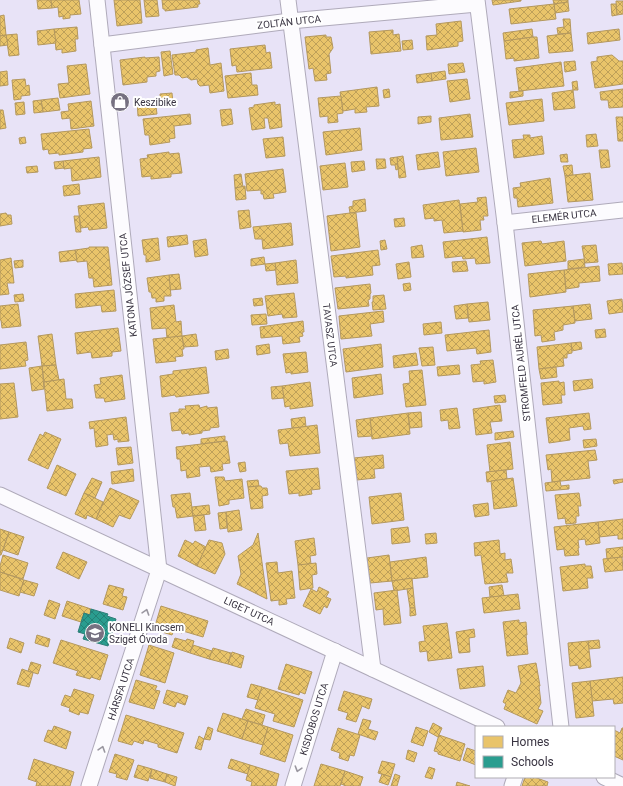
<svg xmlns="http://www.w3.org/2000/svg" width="623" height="786" font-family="Roboto,sans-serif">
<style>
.homes{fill:url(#homes-cross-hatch);stroke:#b4985e}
.schools{fill:url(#schools-cross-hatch);stroke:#2e7d78}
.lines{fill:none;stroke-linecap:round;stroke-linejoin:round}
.street-casing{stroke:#afaaba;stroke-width:17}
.street{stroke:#fcfbfe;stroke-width:15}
.oneway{stroke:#9a97a0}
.labels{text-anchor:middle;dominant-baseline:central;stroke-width:4;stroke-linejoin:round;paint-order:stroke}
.street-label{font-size:10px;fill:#383341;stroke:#fff}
.poi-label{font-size:10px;fill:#383341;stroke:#fff;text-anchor:start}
</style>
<defs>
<pattern id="homes-cross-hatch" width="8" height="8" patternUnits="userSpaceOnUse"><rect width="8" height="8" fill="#e9c46a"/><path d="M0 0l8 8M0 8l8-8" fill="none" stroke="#bea059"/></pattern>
<pattern id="schools-cross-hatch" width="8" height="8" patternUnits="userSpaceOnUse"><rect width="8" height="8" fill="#2a9d8f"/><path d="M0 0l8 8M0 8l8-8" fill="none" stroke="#258176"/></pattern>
</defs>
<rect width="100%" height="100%" fill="#e8e3f7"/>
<g class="homes">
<path d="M37 0H51L52 8 38 9Z"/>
<path d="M51 0H79L81 14 70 15V18L63 19V16L59 17 58 7 52 8Z"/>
<path d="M114 0H140L142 23 117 26Z"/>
<path d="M144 0H157L159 16 146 17Z"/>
<path d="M162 0H199L200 4H198V7L165 11V9H163Z"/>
<path d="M492 0H521V1L493 5Z"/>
<path d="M553 0H568V2L554 4Z"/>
<path d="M616 1H623V14L617 15Z"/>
<path d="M568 2 569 11 555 13 554 4Z"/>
<path d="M554 4 556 19 511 24 509 9Z"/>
<path d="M611 4H616L617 15 612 16Z"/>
<path d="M4 15 6 35 0 36V16Z"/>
<path d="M563 19H570L571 33 558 34 557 28 564 27Z"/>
<path d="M461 21 463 41 458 42V46L427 50 426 36 437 35 436 24Z"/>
<path d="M77 27 78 39H75L76 51 62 53V49L56 50 54 29Z"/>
<path d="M54 29 56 43 38 45 37 31Z"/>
<path d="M532 29 533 37 504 41 503 33Z"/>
<path d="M619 29 620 40 588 44 587 33Z"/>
<path d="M393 30V35L399 34 401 51 371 54 369 32Z"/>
<path d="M571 33 573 51 549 53 547 36Z"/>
<path d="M17 34 19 55 9 56 6 35Z"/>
<path d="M6 35 8 45 0 46V36Z"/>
<path d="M326 35V37H331L333 48 329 54 331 73 326 74 327 80 315 81 313 68 309 69 305 37Z"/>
<path d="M533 37H537L539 58 514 61V58L506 59 504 41Z"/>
<path d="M412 40 413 49 403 50 402 41Z"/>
<path d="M265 45 266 53 270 52 272 68 237 72 236 65 232 66 230 49Z"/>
<path d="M208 48 210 65 221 63 224 91 210 93 209 85 200 86 198 84 197 79 191 80 187 77 182 78 179 75H175L172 55 196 52V50Z"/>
<path d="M170 51 173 74 164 76 161 52Z"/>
<path d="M612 55 619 61H623V84L595 88 591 62 597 61V57Z"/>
<path d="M145 57V58L159 57 160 71 156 72V76L147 77V82L123 85 120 60Z"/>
<path d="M575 61 576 70 565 72 564 62Z"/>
<path d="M561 62 564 86 519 91 516 68Z"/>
<path d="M463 63 465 72 449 74 448 64Z"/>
<path d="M86 64 90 94 60 98 58 84 69 83 67 66Z"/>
<path d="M7 71 8 85 0 86V72Z"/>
<path d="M445 71 446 79 432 81 431 73Z"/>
<path d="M251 73 252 85H257L258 95 228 98 225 76Z"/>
<path d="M431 73 432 81 417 83 416 75Z"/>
<path d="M25 79 26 86 29 85 30 95 21 96V99L14 100 12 80Z"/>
<path d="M467 79 470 99 450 102 447 81Z"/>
<path d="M577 81 578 90H573L572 82Z"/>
<path d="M377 87 379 106 366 107 367 112 355 113V109L343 111 340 92Z"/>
<path d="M389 89 390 97 384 98 383 90Z"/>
<path d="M623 89V107L609 108 608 100H601L600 92Z"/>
<path d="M573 90 575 108 554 110 552 93Z"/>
<path d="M523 91V96L510 98V92Z"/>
<path d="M172 93 173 103 161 104 160 94Z"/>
<path d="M341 96 343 113 337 114 338 122 328 123V116L320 117 318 98Z"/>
<path d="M58 98 60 110 43 112 41 100Z"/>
<path d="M155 99 157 114 138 116 137 101Z"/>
<path d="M542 99 544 121 509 125 506 103Z"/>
<path d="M41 100 43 112 34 113 33 101Z"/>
<path d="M91 101 94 126 71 129 70 118 62 119 61 112 69 111 68 104Z"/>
<path d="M24 102 25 114 16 115 15 103Z"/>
<path d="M275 102V105L280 104 282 127 270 129 268 118H264L265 128 252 130 249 108 254 107V105Z"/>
<path d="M231 109 233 124 222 126 220 110Z"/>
<path d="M0 110H3L6 128 0 129Z"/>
<path d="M190 114 191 124 174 126 175 138 169 139 170 142 150 145 149 135H145L143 119Z"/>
<path d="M470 114 473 137 441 140 439 118Z"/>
<path d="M431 116V122L418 124V117Z"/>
<path d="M616 117H623V141H618Z"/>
<path d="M360 128 362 150 326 155 323 132Z"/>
<path d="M89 129 92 148 83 149V152L59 155V153L49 154 48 149 43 150 41 134Z"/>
<path d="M596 134 598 146 587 147 586 135Z"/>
<path d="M523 135H530V138L542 136 544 154 514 158 512 140 524 139Z"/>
<path d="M25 137 26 143 20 144 19 138Z"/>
<path d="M283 137 285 156 266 158 263 139Z"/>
<path d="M476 148 479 172 446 176 443 152Z"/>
<path d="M599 150H608L610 167 601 168Z"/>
<path d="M169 152V154L179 153 182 173 171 174V177L151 179V176L142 177 140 159 148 158 147 155Z"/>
<path d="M438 152 440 167 418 170 416 155Z"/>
<path d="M567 154 568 162H561L560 155Z"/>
<path d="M403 156 406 177 399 178 397 157Z"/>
<path d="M99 157 101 177 72 181 71 168 64 169 63 161Z"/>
<path d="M397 157 398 169 396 170 395 165H391L390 158Z"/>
<path d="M376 159H385L386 168 377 169Z"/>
<path d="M63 161 64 168 55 169 54 162Z"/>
<path d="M364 161 365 170 352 172 351 162Z"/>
<path d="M345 163 348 187 323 190 320 166Z"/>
<path d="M572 165 573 175 565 176 563 166Z"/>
<path d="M37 166 38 172 27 173 26 167Z"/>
<path d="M283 169 286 192 273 194 274 198 264 199 263 194H261V190L247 191 245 174Z"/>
<path d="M590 173 593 200 568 202 565 176Z"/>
<path d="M241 174 243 187 235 188 234 175Z"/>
<path d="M550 178 553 203 518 207 517 198H514L513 188 521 187 520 183Z"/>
<path d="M79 184 80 194 64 196 63 186Z"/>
<path d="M245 186 246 199 236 200 235 188Z"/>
<path d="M486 197 488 216H483L484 220H480L481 230 463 232 460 204 478 202 477 198Z"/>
<path d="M365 199 366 211 350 213 349 207 353 206V201Z"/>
<path d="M459 200 463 231 444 233 442 220 434 221V218L425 219 423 205Z"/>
<path d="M104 203 107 228 89 230 88 227 81 228 78 206Z"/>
<path d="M249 210 251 227 240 229 238 211Z"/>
<path d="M6 213 7 215H11L12 224 0 226V214Z"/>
<path d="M350 213H356L360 247 331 251 327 216Z"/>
<path d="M74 216H79L81 232H76Z"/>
<path d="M404 218 405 226 395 227 394 219Z"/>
<path d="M291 223 293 245 263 249 262 239H255L253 227Z"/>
<path d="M187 235 188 244 168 247 167 237Z"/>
<path d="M487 237 490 263 476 264 475 258 463 259 462 256 445 258 443 242Z"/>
<path d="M158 238 160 260 146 262V255H144L142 240Z"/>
<path d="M206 239 208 255 195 257 193 241Z"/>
<path d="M385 240 387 249 381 250 380 241Z"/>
<path d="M541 241 542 244 564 241 566 261 525 266 522 243Z"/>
<path d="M422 245 424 257 412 258 411 247Z"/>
<path d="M596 245 598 262 585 263 582 246Z"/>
<path d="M89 247H108L112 285 94 287 93 278H89L87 261 77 262 75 250 89 248Z"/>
<path d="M75 250 77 260 60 262 59 252Z"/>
<path d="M378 250 380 265 372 266 373 275 346 278V276L334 277 331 256Z"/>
<path d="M264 257 265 264 251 266V259Z"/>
<path d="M11 258 14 283H7L9 294 0 295V260Z"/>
<path d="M584 259 585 267 568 269V261Z"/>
<path d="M23 260V267L15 268 14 261Z"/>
<path d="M296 260 298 283 277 285 275 263Z"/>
<path d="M466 261 468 271 453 272 452 262Z"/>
<path d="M409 262 411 277 398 279 396 264Z"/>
<path d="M275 263 276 270 266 271 265 264Z"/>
<path d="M622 263 623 274 609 275 608 264Z"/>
<path d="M599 266 600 281 579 283V287L566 289 564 270Z"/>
<path d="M564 270 566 292 530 297 528 274Z"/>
<path d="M179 274 181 289 170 290 169 275Z"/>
<path d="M169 275 171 296H164V301L156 302V298H152L151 292H149L147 278Z"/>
<path d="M410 283 411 290 404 291 403 284Z"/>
<path d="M370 284 371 293 370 294V299L368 300 369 306 338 309 335 288Z"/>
<path d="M114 290 116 311 102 312 101 305 76 308 75 294Z"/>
<path d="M294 293 297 317 283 318 282 314 268 316 265 296Z"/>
<path d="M23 294 24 301 15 302 14 295Z"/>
<path d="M384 295 386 309 373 310 372 302H373V296Z"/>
<path d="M262 298 263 305 254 306 253 299Z"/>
<path d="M622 299 623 312 609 314 607 301Z"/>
<path d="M488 302 490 320 469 322 467 304Z"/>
<path d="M18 304 21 326 2 328 1 320H0V306Z"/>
<path d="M467 304 468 318 456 319 454 306Z"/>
<path d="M590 304 592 319 575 321 573 306Z"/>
<path d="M174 305 176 322 181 321 182 336 167 338 166 328 152 329 150 308Z"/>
<path d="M573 306 575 323 563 325V330L554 332 555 340 542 342 541 335 535 336 533 310Z"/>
<path d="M383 311 384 322 370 324 372 336 341 339 339 316Z"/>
<path d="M266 314 267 324 252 325 251 315Z"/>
<path d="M303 321 304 332H302L303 336 299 337 300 342 283 344 282 336 261 338 260 327Z"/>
<path d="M441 322 442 333 424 335 423 324Z"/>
<path d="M118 328 121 351 112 352V356L92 358 91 352 77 354 75 333Z"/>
<path d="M605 329 606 337 596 338 595 330Z"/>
<path d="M489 330 491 352 477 354 476 348 447 351 445 335Z"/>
<path d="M52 334 56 365 42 366 38 336Z"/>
<path d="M196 334 198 346 184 347 182 336Z"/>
<path d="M182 336 184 349H182L183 356 175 357 176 361 156 363 153 339Z"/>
<path d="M26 342 28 360 25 361 26 366 0 369V345Z"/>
<path d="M581 342 582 349 572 351 571 343Z"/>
<path d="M571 343 572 353 567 354V358H563L564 366 539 369 537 347Z"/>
<path d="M269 344 270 353 257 355 256 346Z"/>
<path d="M381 344 383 367 346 372 343 349Z"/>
<path d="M433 347 435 365 422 366 419 348Z"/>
<path d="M228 349 229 358 216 360 215 351Z"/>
<path d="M306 352 308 372 291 374V372L286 373 283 354Z"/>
<path d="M416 353 418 365 394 368 393 356Z"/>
<path d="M493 360 496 382 484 384V381L473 382 471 365 481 364 480 361Z"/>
<path d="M56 365 59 380 44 382 42 366Z"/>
<path d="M459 365 460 374 438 376 437 367Z"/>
<path d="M42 366 44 389 32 391 29 368Z"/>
<path d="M206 367 209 393 176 397 175 395 162 397 160 376 173 374V371Z"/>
<path d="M556 367 557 377 541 379 539 369Z"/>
<path d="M422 370 426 405 406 407 403 384 410 383 409 371Z"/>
<path d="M381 374 383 394 354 398 352 378Z"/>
<path d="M122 375 125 399 105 402 104 398H96L94 385 101 384 100 378Z"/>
<path d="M64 379 66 399H72L73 408 47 411 44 382Z"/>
<path d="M592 379 593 388 574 391 573 381Z"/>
<path d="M559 381V383L564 382 565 395H561L562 403 543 405 541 383Z"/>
<path d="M310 382 313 406 290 409V406L285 407 282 386Z"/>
<path d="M14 383 18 417 0 419V384Z"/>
<path d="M282 386 284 398 272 399 271 387Z"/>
<path d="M505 395 506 402 495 403 494 396Z"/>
<path d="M199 405 200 408 207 406V408L217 407 219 427 210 428V430L202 431V433L189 435V433L182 434 181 430 172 431 170 413 179 412V409H186L185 406Z"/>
<path d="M500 405 502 421 490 422 492 433 476 435 473 409Z"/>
<path d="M457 408 460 428 449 429 448 420 441 421 440 410Z"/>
<path d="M421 412 422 427 410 428 408 413Z"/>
<path d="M408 413 410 434 372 439 370 418Z"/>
<path d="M589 413 591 429 584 430 583 426 569 428 570 440 549 443 546 418Z"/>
<path d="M126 417 129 441 118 442V439L114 440 113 434 107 435 108 445 96 447 94 428 90 429 89 422Z"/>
<path d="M305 417 306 427 292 428 291 419Z"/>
<path d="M370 418 372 436 358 437 356 420Z"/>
<path d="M317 425 320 453 290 456 288 443 280 444 278 430Z"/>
<path d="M513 431 514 437 495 440V433Z"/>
<path d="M45 432 61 439 48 469 28 460 40 434 43 436Z"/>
<path d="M225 436V441L201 444V439Z"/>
<path d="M596 439 597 446 584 448 583 440Z"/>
<path d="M227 441 230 463 222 464 223 470 211 472 210 466 199 467 200 476 187 478 186 470 181 471 180 459H177L176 447Z"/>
<path d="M510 442 513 469 490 472 487 445Z"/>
<path d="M131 447 133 463 118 465 116 448Z"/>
<path d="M595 450 597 460 588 461 590 478 552 482 551 469 548 470 546 455Z"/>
<path d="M383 455 384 468 374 469 375 478 357 480 354 458Z"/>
<path d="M245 462 246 471 240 472 238 463Z"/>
<path d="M57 465 76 474 66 496 47 488Z"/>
<path d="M318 468 320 489 311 490 312 494 299 496V493L289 494 286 471Z"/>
<path d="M133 469 134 481 112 484 111 472Z"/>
<path d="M506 470 507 479 487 482 486 472Z"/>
<path d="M215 477H224L225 481 242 479 244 498 229 500V504L219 506Z"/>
<path d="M92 478 102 482 95 498 84 493Z"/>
<path d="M513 478 517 506 494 509 491 481Z"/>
<path d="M623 479V482L614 484 613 480Z"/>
<path d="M258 480 259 486 248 487 247 481Z"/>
<path d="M560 481 561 486 569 485V489L546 491 545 483Z"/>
<path d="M259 486H261L262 488H267L268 495 262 496 263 508 251 509 248 487Z"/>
<path d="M110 488 139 501 130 519 119 515 113 527 96 519Z"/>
<path d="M84 493 103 502 96 519 87 515 86 519 75 514Z"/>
<path d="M190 493 193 516 177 518 175 507H173L171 495Z"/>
<path d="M401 493 404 520 372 524 369 497Z"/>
<path d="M579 493 581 506H578L579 516H576V523L566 524 565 518 558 519 555 495Z"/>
<path d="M488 503 489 515 475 517 473 505Z"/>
<path d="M209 505 210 514 193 516 192 507Z"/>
<path d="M239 510 242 530 228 532 226 512Z"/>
<path d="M226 512 227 528 220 529 218 513Z"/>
<path d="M204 515 206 530 195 531 193 516Z"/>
<path d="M623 519V539H618V535L599 537 598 522Z"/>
<path d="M598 522 600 543 586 545 585 539 578 540 579 548H578L579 555 565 556 564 549 557 550 554 527Z"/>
<path d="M408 527 410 542 392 544 391 529Z"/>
<path d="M0 529 9 532 1 555H0Z"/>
<path d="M9 532 24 537 18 555 3 550Z"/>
<path d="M258 533 267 599 237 584 241 574 238 556 253 545Z"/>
<path d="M436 533 437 543 426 544 425 534Z"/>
<path d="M314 538 316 555 310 556 311 564 298 565 295 541Z"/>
<path d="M185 540 193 544 195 541 206 547 197 566 178 556Z"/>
<path d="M209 540 222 543 225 554 215 574 197 566Z"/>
<path d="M499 540 500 554 505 553V560L511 559 513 573H506L508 582 485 584 481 555 475 556 474 543Z"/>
<path d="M623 547V557L607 559 606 549Z"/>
<path d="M63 552 87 562 79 579 56 568Z"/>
<path d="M3 555 28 563 23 579 0 572V566Z"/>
<path d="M389 555 392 581 370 583 367 558Z"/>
<path d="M426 557 428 577 392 581 390 562Z"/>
<path d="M622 557 623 570 605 572 603 559Z"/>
<path d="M277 562 278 573 292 571 295 598 286 599 287 604 279 605V600L271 601 266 563Z"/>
<path d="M316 563 317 574 312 575 313 588 300 590 298 565Z"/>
<path d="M585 564V566H591L593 578H587L588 588 563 591 560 567Z"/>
<path d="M0 572 24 580 19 596 0 590Z"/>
<path d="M412 578 413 588 394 591 392 581Z"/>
<path d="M24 580 38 584 34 596 20 592Z"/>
<path d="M109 585 124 589 122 596 127 597 123 610 103 604Z"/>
<path d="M502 585 504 596 490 597 489 587Z"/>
<path d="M319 587 329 592 326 597 331 599 327 608 324 606 320 614 303 606 311 589 317 592Z"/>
<path d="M413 588 415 608H410L407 589Z"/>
<path d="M397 590 401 623 384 625 383 609 376 610 374 593Z"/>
<path d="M518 594 520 609 484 613 482 598Z"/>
<path d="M49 600 60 604 55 619 44 615Z"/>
<path d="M67 601 91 609 90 615 84 613 81 622 62 616Z"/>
<path d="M161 606 208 621 203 637 183 631 182 633 174 630 172 635 162 632 163 629 155 626Z"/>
<path d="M410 608H415L416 615 410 616Z"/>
<path d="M519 620V623L526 622 527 635H526L528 654 507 656 503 622Z"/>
<path d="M447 623 452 658 428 661 427 651 420 652 419 642 425 641 423 626Z"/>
<path d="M474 629 475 637 469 638 470 652 459 653 456 632Z"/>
<path d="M37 635 50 639 48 647 35 643Z"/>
<path d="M10 638 24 643 21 653 7 648Z"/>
<path d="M175 638 186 641 187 639 194 641 190 653 172 647Z"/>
<path d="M61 640 108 655 100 680 91 677 90 679 76 675 78 671 53 663Z"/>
<path d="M599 640 600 648 589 649 588 641Z"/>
<path d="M588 641 591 667 579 669 578 665 570 666 568 643Z"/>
<path d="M149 645 174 653 165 683 140 675Z"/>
<path d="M193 645 212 651 209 659 190 653Z"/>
<path d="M213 648 231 653 228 664 209 659Z"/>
<path d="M232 652 244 656 241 668 228 664Z"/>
<path d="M31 662 41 665 38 674 28 671Z"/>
<path d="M536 663 540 686H539L541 703 538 709 543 711 537 724 504 709 506 704 503 702 508 690 516 693 521 683 518 666Z"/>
<path d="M286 664 312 672 305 694 300 692 299 695 278 689Z"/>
<path d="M483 666 485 686 460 689 457 669Z"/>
<path d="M22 669 33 673 29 687 17 684Z"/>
<path d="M623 677V703L614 704 613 699 592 701 590 681Z"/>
<path d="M136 680 157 686 155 690 160 691 154 709 129 702Z"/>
<path d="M590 681 594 716 576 718 572 683Z"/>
<path d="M251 684 262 687 258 700 247 697Z"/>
<path d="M262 687 303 700 294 727 273 721 275 714 255 708Z"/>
<path d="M74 689 94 695 88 714 80 712 79 715 69 711 70 708 61 705 65 695 71 697Z"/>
<path d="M167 690 188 696 185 705 177 702 175 707 163 703Z"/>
<path d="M344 691 372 699 369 709 362 706 356 722 346 719 348 713 338 710Z"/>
<path d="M246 709 265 715 262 725 242 719Z"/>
<path d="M223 713 248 721 242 739 217 731Z"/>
<path d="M126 715 184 733 177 753 158 747V744L144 740 143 744 134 741 132 745 118 741Z"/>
<path d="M363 719 371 721 368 729 378 732 375 740 358 734Z"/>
<path d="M248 721 268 727 263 745 242 739Z"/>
<path d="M433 723 442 728 438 737 429 732Z"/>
<path d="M54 726 71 732 66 749 44 741 48 730 52 731Z"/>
<path d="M208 727 213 729 210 740 204 739Z"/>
<path d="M268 727 293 735 285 762 260 754Z"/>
<path d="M416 727 428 731 423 746 411 742Z"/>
<path d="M338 728 360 735 354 756 350 755 348 761 339 758 340 753 331 750Z"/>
<path d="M622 728H623V760L614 756V730L620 733Z"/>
<path d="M439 735 465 744 460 761 438 754V752L434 751Z"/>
<path d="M199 736 204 739 201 750 195 748Z"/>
<path d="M467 748 476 751V765L463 760Z"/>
<path d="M408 750 417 753 414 762 406 759Z"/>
<path d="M115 754 134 760 127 780 116 777 117 774 109 772Z"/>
<path d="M34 759 74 772 70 786H36L37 782 28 779Z"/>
<path d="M231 759 250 765 248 774 228 768Z"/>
<path d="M382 761 395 764 391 777 378 773Z"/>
<path d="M321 764 345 771 340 786H314Z"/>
<path d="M138 765 152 769 148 781 134 777Z"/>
<path d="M250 765 279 774 276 786H251L252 782 246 780Z"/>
<path d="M429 767 435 769 432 779 425 777Z"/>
<path d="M152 769 167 774 165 782 150 778Z"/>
<path d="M345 771 363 777 360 786H346L341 784Z"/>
<path d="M167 774 177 777 175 786 165 782Z"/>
<path d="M382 774 391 777 388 785 379 782Z"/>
<path d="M395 774 400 776 397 786H391Z"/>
<path d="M525 777H534L548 782 547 786H522Z"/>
<path d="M457 782 470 786H456Z"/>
</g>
<path class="schools" d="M91 609 108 614 107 616 116 619 108 646 83 639 85 634 78 632 84 613 90 615Z"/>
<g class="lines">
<g class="street-casing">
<g id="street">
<path d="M288 0 373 669"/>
<path d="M477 0 505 223 561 727"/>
<path d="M102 45 290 21 477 4"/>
<path d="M505 223 623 210"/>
<path d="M0 495 497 727"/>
<path d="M604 777 623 786"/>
<path d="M89 786 159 570 97 0"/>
<path d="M293 786 335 651"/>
<path d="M512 786 515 777"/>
</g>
</g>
<use href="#street" class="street"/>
</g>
<defs><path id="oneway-chevron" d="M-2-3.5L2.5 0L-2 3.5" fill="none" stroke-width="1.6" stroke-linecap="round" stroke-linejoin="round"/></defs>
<g class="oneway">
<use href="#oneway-chevron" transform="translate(146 612) rotate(-72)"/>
<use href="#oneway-chevron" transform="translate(102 749) rotate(-72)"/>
<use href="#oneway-chevron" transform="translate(298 769) rotate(107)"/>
</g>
<defs>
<g id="shop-disc" transform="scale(1)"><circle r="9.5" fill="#767181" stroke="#fff"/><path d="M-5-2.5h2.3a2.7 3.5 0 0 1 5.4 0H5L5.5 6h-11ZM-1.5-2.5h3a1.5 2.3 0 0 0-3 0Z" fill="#fff"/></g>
<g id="school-disc" transform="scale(1)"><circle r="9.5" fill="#767181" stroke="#fff"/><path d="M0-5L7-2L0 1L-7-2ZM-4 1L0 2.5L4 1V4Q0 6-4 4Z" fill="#fff"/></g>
</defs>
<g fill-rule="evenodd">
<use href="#shop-disc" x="120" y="102"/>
<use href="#school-disc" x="95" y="633"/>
</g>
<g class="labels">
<g class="street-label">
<text transform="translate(289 22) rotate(-6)">ZOLTÁN UTCA</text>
<text transform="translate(564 216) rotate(-6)">ELEMÉR UTCA</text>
<text transform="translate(128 285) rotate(-96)">KATONA JÓZSEF UTCA</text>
<text transform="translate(330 335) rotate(83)">TAVASZ UTCA</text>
<text transform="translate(521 363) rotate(-96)">STROMFELD AURÉL UTCA</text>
<text transform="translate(249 611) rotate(25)">LIGET UTCA</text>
<text transform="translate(121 689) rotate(-72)">HÁRSFA UTCA</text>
<text transform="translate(314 719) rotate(-73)">KISDOBOS UTCA</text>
</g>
<g class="poi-label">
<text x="134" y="102">Keszibike</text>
<text x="109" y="627">KONELI Kincsem<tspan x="109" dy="12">Sziget Óvoda</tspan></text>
</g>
</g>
<rect x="475" y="726" width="140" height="52" fill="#ffffff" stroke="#afadb3"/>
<rect x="483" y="736" width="20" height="12" fill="#e9c46a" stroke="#afadb3"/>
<text x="511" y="746" font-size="12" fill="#383341">Homes</text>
<rect x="483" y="756" width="20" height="12" fill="#2a9d8f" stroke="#afadb3"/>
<text x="511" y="766" font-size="12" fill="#383341">Schools</text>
</svg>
